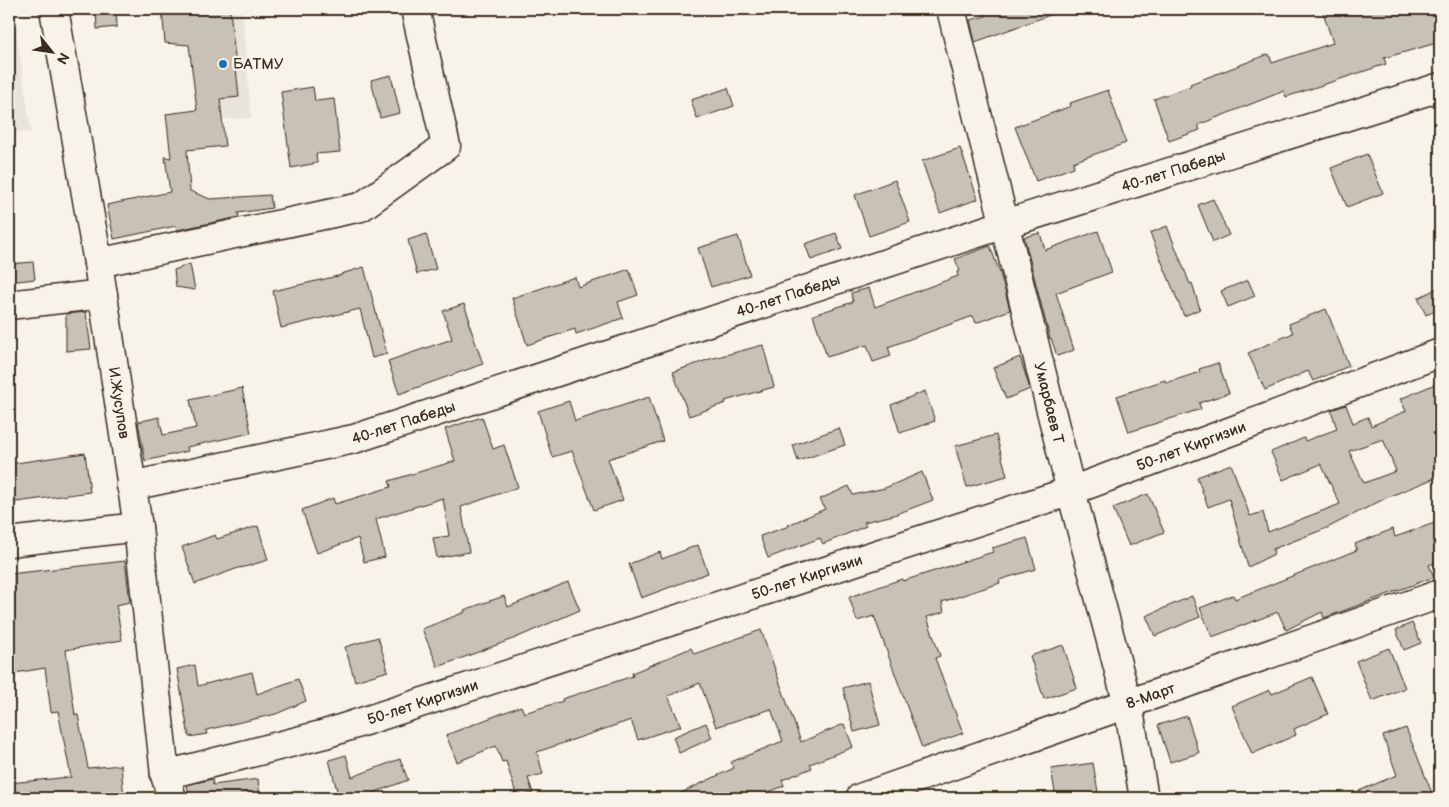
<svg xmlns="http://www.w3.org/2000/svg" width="1449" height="807" font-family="'Balsamiq Sans',sans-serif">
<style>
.built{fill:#e9e4d9}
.building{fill:#c8c1b6;stroke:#3b2a1e;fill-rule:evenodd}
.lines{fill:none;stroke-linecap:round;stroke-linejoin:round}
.minor-casing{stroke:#3b2a1e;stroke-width:31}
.minor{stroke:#f7f3e8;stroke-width:28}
.poi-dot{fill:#1f6fb2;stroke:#f7f3e8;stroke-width:2}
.labels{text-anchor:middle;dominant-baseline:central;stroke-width:4.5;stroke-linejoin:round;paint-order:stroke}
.poi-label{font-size:15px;fill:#3b2a1e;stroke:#f7f3e8;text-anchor:start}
.street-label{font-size:15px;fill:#3b2a1e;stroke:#f7f3e8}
</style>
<rect width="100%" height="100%" fill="#f7f3e8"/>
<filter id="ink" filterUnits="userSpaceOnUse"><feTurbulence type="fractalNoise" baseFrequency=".02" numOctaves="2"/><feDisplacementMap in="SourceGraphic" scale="10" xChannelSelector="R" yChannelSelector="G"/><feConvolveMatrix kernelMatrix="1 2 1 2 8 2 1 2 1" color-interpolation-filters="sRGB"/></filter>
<g filter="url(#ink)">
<g class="built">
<path d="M9 9H13L31 132 9 133Z"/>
<path d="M192 9H242L251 118 207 120Z"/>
</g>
<g class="building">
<path d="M96 9H116L117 27 97 29Z"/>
<path d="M162 9H230L239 97 220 99 225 146 187 150 190 191 210 199 270 195 272 208 238 213 239 217 177 230 176 226 114 239 107 205 170 192 165 157 171 158 166 114 197 110 189 45 165 43Z"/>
<path d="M983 9H1061V11L975 42 970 20 986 16Z"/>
<path d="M1322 9H1440V42L1384 58 1386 64 1286 97 1284 91 1198 125 1200 130 1169 141 1154 99 1191 86 1190 84 1269 54 1272 63 1333 43Z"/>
<path d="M391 75 400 113 380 118 371 80Z"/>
<path d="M313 87 315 101 334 99 340 152 316 154 317 163 291 168 281 92Z"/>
<path d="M728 88 734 106 697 119 691 100Z"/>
<path d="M1108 90 1126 143 1073 162 1074 167 1036 181 1015 127 1071 106 1070 103Z"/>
<path d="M960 148 978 199 940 213 922 161Z"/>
<path d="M1367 154 1383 193 1347 207 1331 168Z"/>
<path d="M895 180 910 222 869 236 855 195Z"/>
<path d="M1213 199 1229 235 1213 242 1198 205Z"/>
<path d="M1167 226 1190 284 1192 283 1200 309 1184 316 1150 233Z"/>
<path d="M1098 231 1112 272 1056 293 1074 350 1057 356 1051 338 1050 339 1024 237 1040 233 1045 250Z"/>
<path d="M836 233 842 249 811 260 805 244Z"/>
<path d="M426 234 436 269 417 274 408 240Z"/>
<path d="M738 236 750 275 711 287 698 248Z"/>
<path d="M990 246 1001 276 1010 310 976 323 973 316 888 347 891 356 873 362 867 345 827 357 813 315 853 302 851 293 869 288 875 307 958 276 957 272 960 271 955 259Z"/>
<path d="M33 262 35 279 9 282V264Z"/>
<path d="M190 264 195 290 176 287 174 270Z"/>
<path d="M364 267 387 354 372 358 360 309 281 328 273 291 342 275 341 274Z"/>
<path d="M629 269 638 295 618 302 623 318 576 334 575 329 527 345 512 298 575 277 578 287Z"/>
<path d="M1248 280 1255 296 1228 307 1221 291Z"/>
<path d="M1440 287V309L1426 315 1418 298Z"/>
<path d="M464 304 470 321H468L483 364 399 394 388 361 452 339 443 311Z"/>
<path d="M1326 309 1349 366 1313 381 1308 371 1265 390 1248 353 1293 333 1289 324Z"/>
<path d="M86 312 91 349 66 351V314Z"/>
<path d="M763 345 774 387 725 401 726 403 689 416 673 372 710 359Z"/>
<path d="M1020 357 1030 389 1006 399 993 368Z"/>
<path d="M1218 363 1229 393 1199 403 1201 409 1129 432 1117 396 1165 380 1166 383 1200 372 1199 369Z"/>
<path d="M1440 382V476L1388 497 1327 528 1273 549 1274 554 1248 567 1229 499 1208 507 1197 477 1231 464 1250 516 1263 512 1268 532 1340 504 1321 464 1283 480 1271 452 1304 438 1305 441 1337 429 1331 410 1346 405 1353 423 1368 417 1371 426 1406 411 1400 399ZM1383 439 1396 471 1364 483 1349 451Z"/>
<path d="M242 388 251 433 187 447 188 451 145 461 138 422 159 417 163 435 196 428 190 400Z"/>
<path d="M925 391 935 421 900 433 891 405Z"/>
<path d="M649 397 663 441 608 459 623 500 594 510 572 451 552 457 538 411 569 401 575 421Z"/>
<path d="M482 417 493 449 504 445 518 487 461 507 469 552 437 558 433 538 449 536 443 498 376 519 385 557 364 562 358 538 317 553 302 510 333 498 335 504 391 487 389 481 455 461 445 429Z"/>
<path d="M839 428 845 445 798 461 793 445Z"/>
<path d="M996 435 1007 476 967 487 955 446Z"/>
<path d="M85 453 90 492 9 503V464Z"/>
<path d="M922 472 933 500 894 515 864 522 866 526 823 544 820 538 768 558 760 536 789 526 788 525 825 509 820 499 849 486 853 495 885 488Z"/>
<path d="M1148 494 1164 532 1129 546 1113 508Z"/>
<path d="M1440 521V561L1429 565 1434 577 1324 618 1322 612 1286 630 1278 612 1212 637 1200 608 1233 595 1235 599 1357 550 1355 544 1393 529 1395 537Z"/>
<path d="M258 526 268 560 241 568V567L195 584 182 547 215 535 217 539Z"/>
<path d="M1027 538 1036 569 999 580 1000 583 942 602 944 612 927 617 940 656 935 658 963 733 922 748 874 616 857 621 849 597 902 579 903 581 993 552 992 548Z"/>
<path d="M698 545 708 573 641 598 629 564 660 552 662 559Z"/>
<path d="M125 561 130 602 116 605 122 640 66 650 75 715H78L88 768 121 765 124 798H9V783L71 777 58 711 51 712 45 668 9 674V574Z"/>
<path d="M568 582 580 610 518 637 438 667 422 629 465 612 464 610 504 596 508 607Z"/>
<path d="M1192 596 1200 617 1155 636 1146 616Z"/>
<path d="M1412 623 1421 643 1404 650 1396 630Z"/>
<path d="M761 630 801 742 844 724 853 747 810 764 812 768 782 780 784 786 753 798H670L734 768 731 762 783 741 771 709 716 727 700 683 668 696 681 726 638 740 631 720 537 752 543 774 528 778 533 793 517 797 506 761 502 762 496 746 457 762 446 735 521 706 524 713 563 701 562 699 633 676 632 673 691 648 694 654Z"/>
<path d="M378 637 388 671 355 681 345 647Z"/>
<path d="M1063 645 1077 688 1044 699 1030 656Z"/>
<path d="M1389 648 1405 688 1372 701 1356 661Z"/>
<path d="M195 665 198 686 252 672 257 694 298 679 306 701 276 714 206 730 207 734 189 737 177 669Z"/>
<path d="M1312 677 1328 714 1294 729 1296 735 1252 754 1232 706 1270 690 1272 694Z"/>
<path d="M868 681 880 725 854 732 843 688Z"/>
<path d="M1187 716 1199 753 1170 762 1158 725Z"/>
<path d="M706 723 712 738 679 753 673 737Z"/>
<path d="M1406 728 1434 798H1342L1397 775 1383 736Z"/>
<path d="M346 755 352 777 400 759 408 780 365 796 364 793 346 798H339L329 760Z"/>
<path d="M1093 763 1099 798H1056L1051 769Z"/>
<path d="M212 779 213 785 258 779 260 798H190L187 785Z"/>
</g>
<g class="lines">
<g class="minor-casing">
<g id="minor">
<path id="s1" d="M54 9 98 263 138 527 165 775 172 798"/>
<path id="s2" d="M951 9 1071 491 1128 705 1144 798"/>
<path d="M98 263 361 207 446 146 415 9"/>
<path d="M9 305 103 294"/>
<path id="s3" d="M131 486 354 439 1005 224 1440 87"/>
<path d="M9 542 138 527"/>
<path id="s4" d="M165 775 325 734 1071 491 1440 353"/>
<path id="s5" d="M860 798 1440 594"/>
</g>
</g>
<use href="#minor" class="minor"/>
</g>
</g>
<circle class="poi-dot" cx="223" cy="64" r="5"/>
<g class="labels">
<g class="poi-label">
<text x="233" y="64">БАТМУ</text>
</g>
<g class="street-label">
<text stroke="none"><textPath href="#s3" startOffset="1090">40-лет Пабеды</textPath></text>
<text stroke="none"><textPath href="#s3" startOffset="685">40-лет Пабеды</textPath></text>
<text stroke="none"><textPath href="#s1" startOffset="399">И.Жусупов</textPath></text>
<text stroke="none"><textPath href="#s2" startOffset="406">Умарбаев Т</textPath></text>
<text stroke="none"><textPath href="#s3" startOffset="280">40-лет Пабеды</textPath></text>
<text stroke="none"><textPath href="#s4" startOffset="1078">50-лет Киргизии</textPath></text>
<text stroke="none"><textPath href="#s4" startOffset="672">50-лет Киргизии</textPath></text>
<text stroke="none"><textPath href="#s5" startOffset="308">8-Март</textPath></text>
<text stroke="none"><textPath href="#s4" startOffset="268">50-лет Киргизии</textPath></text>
</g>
</g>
<rect width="1449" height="807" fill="none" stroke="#f7f3e8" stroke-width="30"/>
<rect x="15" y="15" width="1419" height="777" fill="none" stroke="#3b2a1e" stroke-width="2" filter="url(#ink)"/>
<g transform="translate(52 52) rotate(120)" stroke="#f7f3e8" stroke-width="4" paint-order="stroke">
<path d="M0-4L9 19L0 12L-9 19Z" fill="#3b2a1e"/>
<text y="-8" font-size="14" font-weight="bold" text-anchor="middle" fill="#3b2a1e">N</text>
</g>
</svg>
